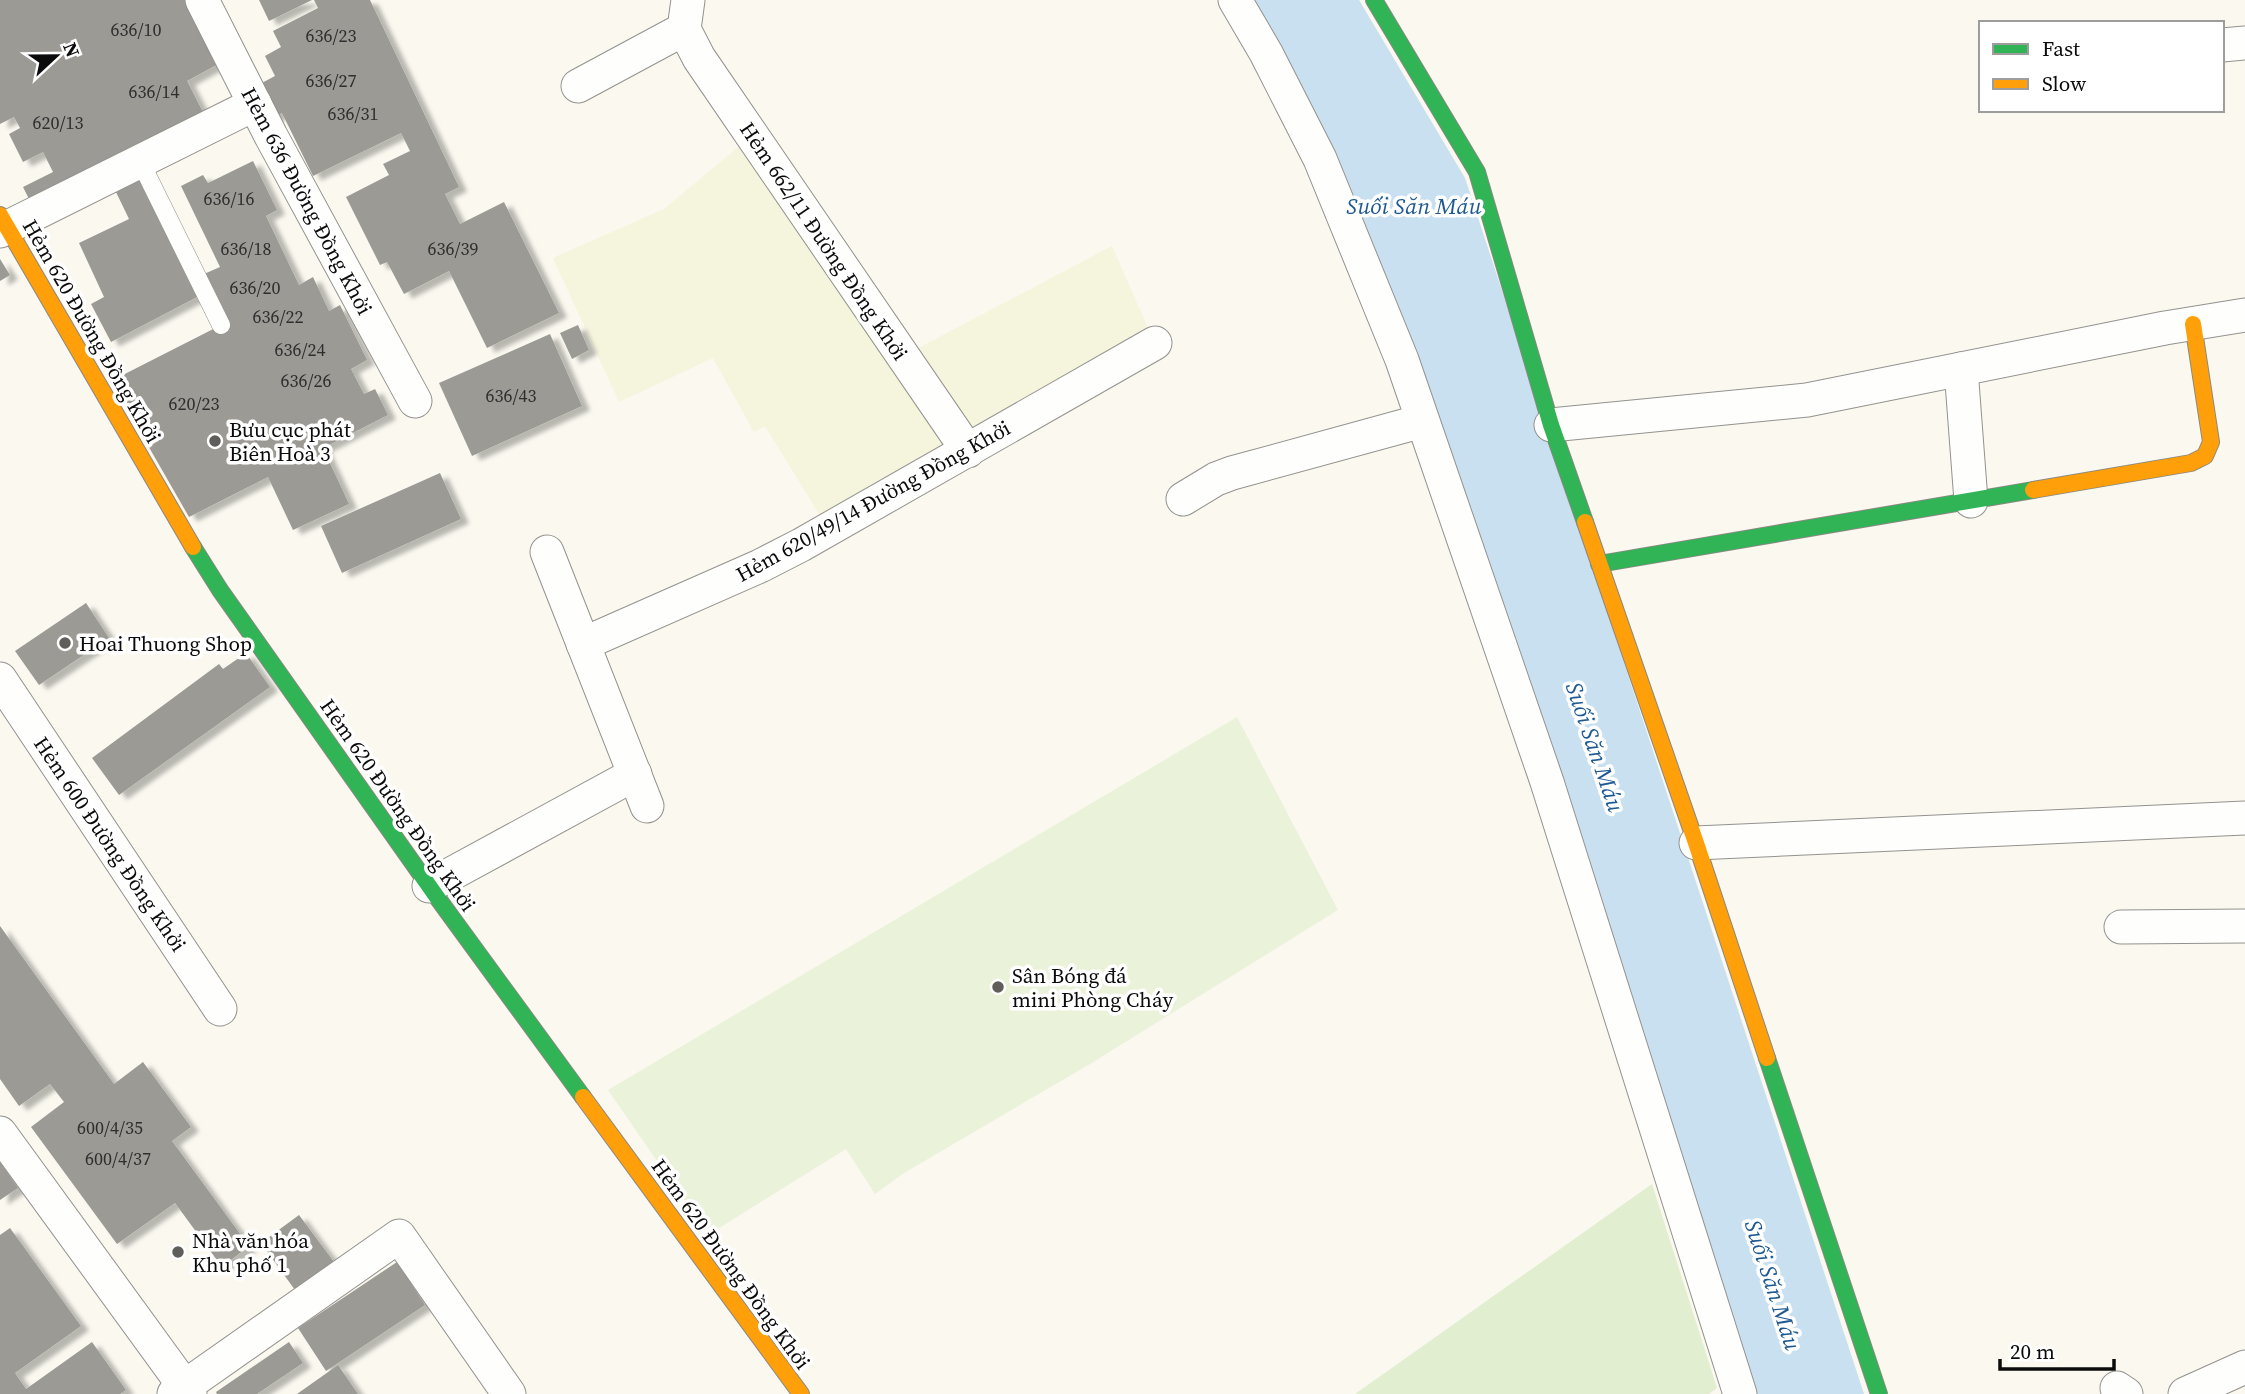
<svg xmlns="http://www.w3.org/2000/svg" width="2245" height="1394" font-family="'Source Serif 4',serif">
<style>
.farmland{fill:#f5f4dc}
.green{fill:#e1eed0}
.pitch{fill:#ebf2da}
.water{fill:#c8e0f0}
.building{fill:#9c9a95;filter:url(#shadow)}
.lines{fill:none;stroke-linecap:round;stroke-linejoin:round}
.lane-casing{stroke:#93928e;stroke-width:19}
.street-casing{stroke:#93928e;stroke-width:35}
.fast-casing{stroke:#898884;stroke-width:18}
.slow-casing{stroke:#898884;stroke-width:18}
.lane{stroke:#fefefd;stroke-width:18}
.street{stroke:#fefefd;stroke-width:33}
.fast{stroke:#30b455;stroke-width:16}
.slow{stroke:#ff9f0a;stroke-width:16}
.poi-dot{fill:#5f5e5b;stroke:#fff;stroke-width:2.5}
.labels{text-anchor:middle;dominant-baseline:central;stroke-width:7;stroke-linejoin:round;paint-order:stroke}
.number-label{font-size:18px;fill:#2f2f2e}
.street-label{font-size:21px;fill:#0b0b0b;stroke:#fff}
.poi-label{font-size:21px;fill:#0b0b0b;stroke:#fff;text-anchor:start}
.water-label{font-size:23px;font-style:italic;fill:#1e5993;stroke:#fff}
</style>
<defs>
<filter id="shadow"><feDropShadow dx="8" dy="4.5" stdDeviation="2" flood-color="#0004"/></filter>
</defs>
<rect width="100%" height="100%" fill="#faf8ef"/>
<g class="farmland">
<path d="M742 144 954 449 824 522 765 426 754 432 713 358 619 402 553 258 664 209Z"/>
<path d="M1112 246 1152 337 975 439 913 351Z"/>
</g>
<path class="green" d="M1652 1184 1717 1388 1709 1394H1355Z"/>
<path class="pitch" d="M1237 717 1338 910 1090 1064 904 1173 875 1194 846 1149 708 1235 608 1090Z"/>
<path class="water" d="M1250 0H1359L1465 178 1864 1394H1753L1640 1032Z"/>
<g class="building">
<path d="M0 0H188L220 63 187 81 205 116 30 201 23 187 53 172 43 152 23 162 9 134 20 128 14 117 0 124Z"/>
<path d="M259 0H312L269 21Z"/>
<path d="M314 0H370L459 187 445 194 460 224 504 202 559 313 487 348 449 271 404 294 387 262 380 265 346 197 389 175 383 164 410 151 401 133 313 176 282 113 272 118 256 86 275 76 265 56 281 47 273 31 318 8Z"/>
<path d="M253 161 277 210 266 216 299 285 313 277 329 311 340 305 367 360 351 369 364 394 375 389 388 415 323 448 349 504 293 530 268 477 189 517 111 381 227 322 204 274 220 267 181 186 203 175 208 183Z"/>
<path d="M140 178 199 296 111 342 91 304 104 297 79 243 129 219 115 190Z"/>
<path d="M0 259 10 275 0 281Z"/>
<path d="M578 325 589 350 572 359 560 333Z"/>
<path d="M550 334 582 406 472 456 439 383Z"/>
<path d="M440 473 461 519 342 573 321 526Z"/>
<path d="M86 603 109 638 39 685 15 651Z"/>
<path d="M246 653 270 687 119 795 92 758 219 664 223 669Z"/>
<path d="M0 926 114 1084 143 1062 191 1127 172 1141 249 1246 222 1267 175 1203 117 1244 31 1127 64 1102 50 1084 19 1106 0 1079Z"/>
<path d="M0 1162 18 1188 0 1200Z"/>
<path d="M299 1215 334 1262 295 1290 261 1243Z"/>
<path d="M10 1228 81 1326 15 1373 26 1389 92 1342 126 1390 120 1394H0V1235Z"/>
<path d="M397 1262 425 1305 326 1371 298 1328Z"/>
<path d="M289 1342 303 1363 257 1394H217L216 1392Z"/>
<path d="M338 1365 358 1394H297Z"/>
</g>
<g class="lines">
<g class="lane-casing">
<path id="lane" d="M140 161 221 325"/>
</g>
<g class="street-casing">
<g id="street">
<path d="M202 0 271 136 415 401"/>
<path d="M1235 0 1266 53 1320 159 1402 360 1547 782 1740 1394"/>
<path d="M684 29 699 58 968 451"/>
<path d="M2222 45 2245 43"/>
<path d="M578 86 684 29 688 0"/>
<path d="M0 231 255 104"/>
<path d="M1961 369 1971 501"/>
<path d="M1551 425 1807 400 2165 328 2245 315"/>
<path d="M1183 499 1216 479 1232 473 1422 421"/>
<path d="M547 552 647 806"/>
<path d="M583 644 760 566 801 545 1155 343"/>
<path d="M0 679 220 1009"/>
<path d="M1696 843 2245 818"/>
<path d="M429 886 635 774"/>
<path d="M2121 927 2245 926"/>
<path d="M0 1133 190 1394"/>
<path d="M2117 1388 2126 1394"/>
<path d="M174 1394 399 1236 509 1394"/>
<path d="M2185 1394 2245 1367"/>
</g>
</g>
<g class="fast-casing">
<g id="fast">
<path d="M1374 0 1477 172 1551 425 1585 522"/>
<path d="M193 547 220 590 439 900 583 1097"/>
<path d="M1599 564 2033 490"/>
<path d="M1767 1058 1879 1394"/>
</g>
</g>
<g class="slow-casing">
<g id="slow">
<path d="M0 215 193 547"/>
<path d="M2033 490 2191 463 2205 456 2211 442 2193 324"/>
<path d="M1585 522 1696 843 1767 1058"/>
<path d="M583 1097 801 1394"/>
</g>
</g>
<use href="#lane" class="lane"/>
<use href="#street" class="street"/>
<use href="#fast" class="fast"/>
<use href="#slow" class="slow"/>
</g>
<g class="poi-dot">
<circle cx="215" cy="441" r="7"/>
<circle cx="65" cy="643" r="7"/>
<circle cx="998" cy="987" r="7"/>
<circle cx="178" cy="1252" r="7"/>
</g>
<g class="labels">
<g class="number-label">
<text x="136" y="29">636/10</text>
<text x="331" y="35">636/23</text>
<text x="331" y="80">636/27</text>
<text x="154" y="91">636/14</text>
<text x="353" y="113">636/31</text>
<text x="58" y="122">620/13</text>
<text x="229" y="198">636/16</text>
<text x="246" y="248">636/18</text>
<text x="453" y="248">636/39</text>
<text x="255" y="287">636/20</text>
<text x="278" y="316">636/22</text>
<text x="300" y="349">636/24</text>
<text x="306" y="380">636/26</text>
<text x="511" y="395">636/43</text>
<text x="194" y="403">620/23</text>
<text x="110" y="1127">600/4/35</text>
<text x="118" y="1158">600/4/37</text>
</g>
<g class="street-label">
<text transform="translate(307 201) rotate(62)">Hẻm 636 Đường Đồng Khởi</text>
<text transform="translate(824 241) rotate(56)">Hẻm 662/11 Đường Đồng Khởi</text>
<text transform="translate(92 331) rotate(60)">Hẻm 620 Đường Đồng Khởi</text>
<text transform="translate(873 501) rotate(-29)">Hẻm 620/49/14 Đường Đồng Khởi</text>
<text transform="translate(398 805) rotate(55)">Hẻm 620 Đường Đồng Khởi</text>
<text transform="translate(110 844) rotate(56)">Hẻm 600 Đường Đồng Khởi</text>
<text transform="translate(731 1264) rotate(54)">Hẻm 620 Đường Đồng Khởi</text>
</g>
<g class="poi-label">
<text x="229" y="429">Bưu cục phát<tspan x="229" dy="24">Biên Hoà 3</tspan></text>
<text x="79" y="643">Hoai Thuong Shop</text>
<text x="1012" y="975">Sân Bóng đá<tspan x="1012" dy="24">mini Phòng Cháy</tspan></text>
<text x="192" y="1240">Nhà văn hóa<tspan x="192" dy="24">Khu phố 1</tspan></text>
</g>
<g class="water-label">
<text x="1414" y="206">Suối Săn Máu</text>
<text transform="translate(1595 747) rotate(71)">Suối Săn Máu</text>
<text transform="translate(1773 1285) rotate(72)">Suối Săn Máu</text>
</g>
</g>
<rect x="1979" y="21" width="245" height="91" fill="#ffffff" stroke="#9d9d9d" stroke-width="2"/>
<rect x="1993" y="44" width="35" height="10" fill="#30b455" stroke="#9d9d9d" stroke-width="2"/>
<text x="2042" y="56" font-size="21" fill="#0b0b0b">Fast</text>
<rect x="1993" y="79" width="35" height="10" fill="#ff9f0a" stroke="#9d9d9d" stroke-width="2"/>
<text x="2042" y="91" font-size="21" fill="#0b0b0b">Slow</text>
<g transform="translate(56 56) rotate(68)" stroke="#ffffff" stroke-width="5" paint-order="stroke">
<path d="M0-5L12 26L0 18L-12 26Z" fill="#0b0b0b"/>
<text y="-10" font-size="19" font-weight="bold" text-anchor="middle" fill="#0b0b0b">N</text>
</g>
<path d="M2000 1359v10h114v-10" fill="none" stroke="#0b0b0b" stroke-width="3.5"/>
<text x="2010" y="1359" font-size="21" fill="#0b0b0b" stroke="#ffffff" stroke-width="5" paint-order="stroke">20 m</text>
</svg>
